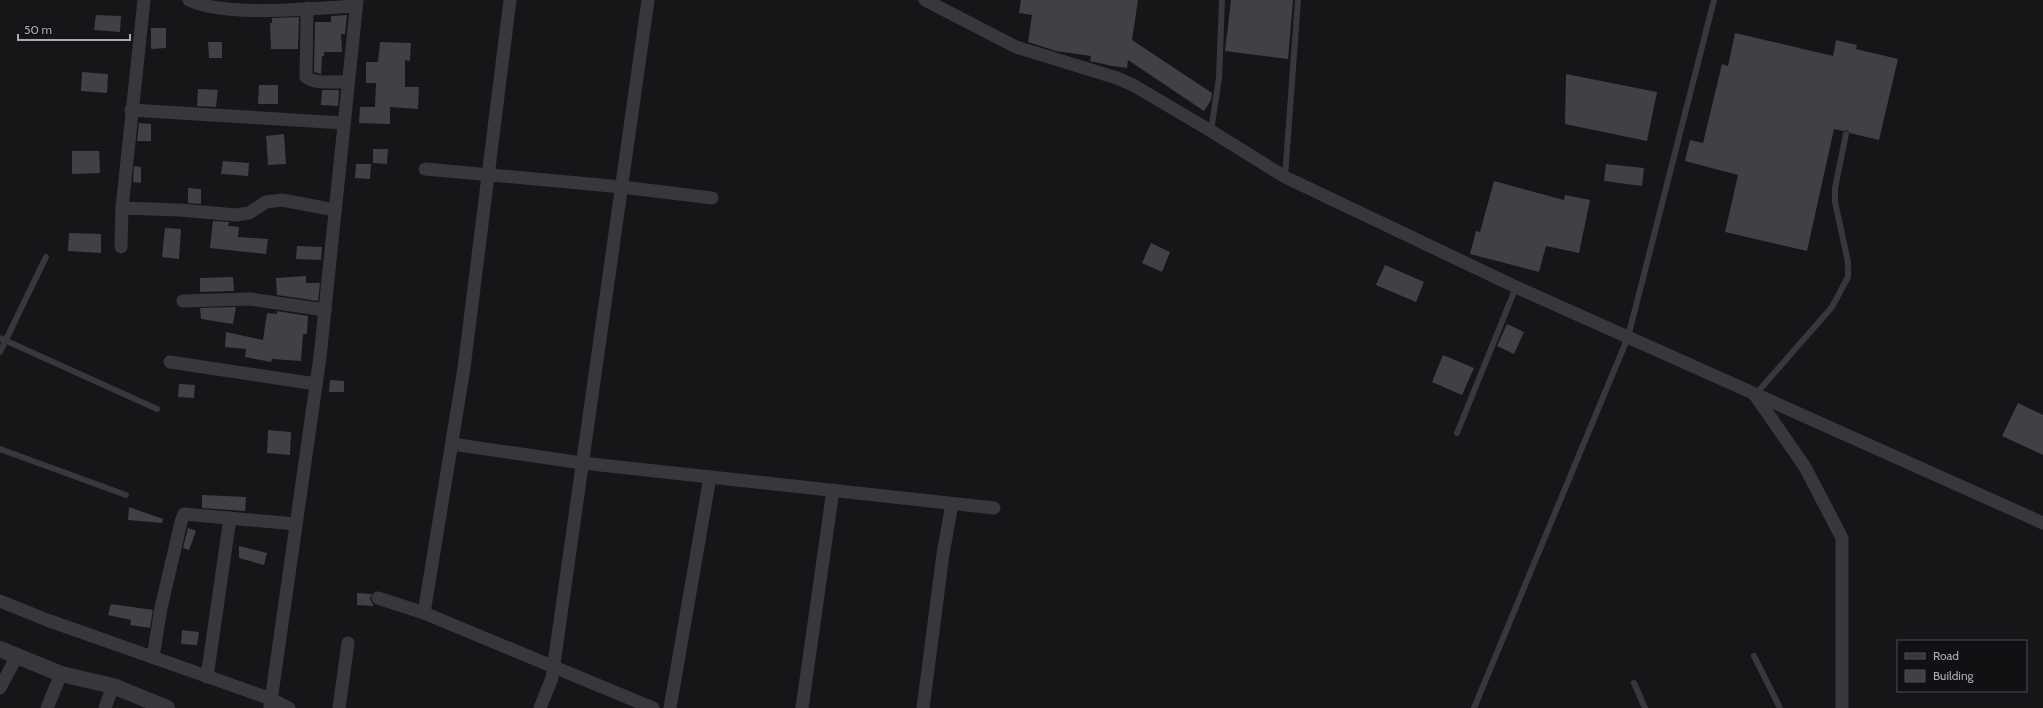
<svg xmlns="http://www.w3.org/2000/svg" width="2043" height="708" font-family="Cabin,sans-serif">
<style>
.building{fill:#404145}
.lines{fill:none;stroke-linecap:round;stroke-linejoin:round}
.service{stroke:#37383d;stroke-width:6}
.minor{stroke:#37383d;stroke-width:13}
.tertiary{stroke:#37383d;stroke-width:16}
</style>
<rect width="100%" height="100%" fill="#161618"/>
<g class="building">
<path d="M1021 0H1138L1132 40 1212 93 1211 100 1204 111 1128 60 1127 68 1112 66 1090 61 1091 56 1056 51 1028 42 1032 15 1019 13Z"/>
<path d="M1231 0H1293L1288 59 1225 51Z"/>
<path d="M96 15 121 16 120 32 94 30Z"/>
<path d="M347 15 345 34H341L342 52H324V56H322L321 74 314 72 315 22H331V16Z"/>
<path d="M299 17 298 49H271L270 23H272V18Z"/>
<path d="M151 28H166V48L151 49Z"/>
<path d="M1735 33 1833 56 1836 40 1857 45 1856 49 1898 59 1879 140 1850 133 1847 130 1843 131 1834 129 1807 251 1725 232 1738 175 1685 161 1690 140 1703 143 1722 64 1728 66Z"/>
<path d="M208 42H222V58H209Z"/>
<path d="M380 42 411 43 410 61 405 60V87H419L418 109 390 107V124L359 123 360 107H375L376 83H366V62H378Z"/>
<path d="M82 72 108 74 107 93 81 91Z"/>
<path d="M1566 74 1657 92 1647 141 1565 124Z"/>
<path d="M259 85H278V104H258Z"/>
<path d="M198 89 218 90 216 107 197 106Z"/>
<path d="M322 90H339L338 106 321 105Z"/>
<path d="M139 123 151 124V141H137Z"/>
<path d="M284 134 286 164 268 165 266 136Z"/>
<path d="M373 149H388L387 164 373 163Z"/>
<path d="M72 151H99L100 173 72 174Z"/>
<path d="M223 161 249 163 248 176 221 174Z"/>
<path d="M356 164H371L370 179 355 178Z"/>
<path d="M1606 164 1644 168 1642 186 1604 181Z"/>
<path d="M134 166 141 167V183L133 182Z"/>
<path d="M1494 181 1564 200 1565 195 1590 200 1579 253 1546 246 1539 272 1470 254 1476 231 1480 232Z"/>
<path d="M188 188 201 189V204L188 203Z"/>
<path d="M213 221 229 222 228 226 239 227 238 237 268 239 266 254 210 248Z"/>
<path d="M165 228 181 229 179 259 162 257Z"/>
<path d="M69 233 101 234V253L68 251Z"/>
<path d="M1151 243 1170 252 1162 272 1142 263Z"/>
<path d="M297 246 322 247 321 260 296 259Z"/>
<path d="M1385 265 1424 282 1416 302 1376 285Z"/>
<path d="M306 276V283H320L318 301 277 295 276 278Z"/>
<path d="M233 277 234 291 200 292V278Z"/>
<path d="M236 307 233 324 201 319 200 308Z"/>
<path d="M277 311 308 316 307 334H303L301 361 272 359 271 362 245 357 246 349 225 347 226 332 263 340 267 313 277 314Z"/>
<path d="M1507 324 1524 332 1514 354 1497 346Z"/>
<path d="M1443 355 1474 368 1462 395 1432 382Z"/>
<path d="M330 380 344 381V392H329Z"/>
<path d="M179 384 195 385 194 398 178 397Z"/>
<path d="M2018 403 2043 415V455L2002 436Z"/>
<path d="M268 430 291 432 290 455 267 453Z"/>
<path d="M202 495 246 497 245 511 202 508Z"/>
<path d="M129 507 163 519 162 523 128 520Z"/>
<path d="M188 528 196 531 189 550 183 548Z"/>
<path d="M239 546 267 553 264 565 239 558Z"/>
<path d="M357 593 372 594 370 599 374 606 357 605Z"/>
<path d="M111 604 153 610 150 628 130 625 131 620 108 615Z"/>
<path d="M182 630 199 632 197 645 181 644Z"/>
</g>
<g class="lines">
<g class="service">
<path d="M1211 131 1219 78 1222 0"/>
<path d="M1285 177 1298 0"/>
<path d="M0 338 157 409"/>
<path d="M0 352 46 257"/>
<path d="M1755 395 1832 307 1848 277V262L1835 202V188L1846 134"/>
<path d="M1457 433 1516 287"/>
<path d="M0 449 126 495"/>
<path d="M1754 656 1780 708"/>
<path d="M1634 683 1645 708"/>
<path d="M1474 708 1628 337 1714 0"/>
</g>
<g class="minor">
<path d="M189 0C225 18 314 8 356 6"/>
<path d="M925 0 1016 47 1117 78 1133 85 1211 131 1285 177 1516 287 2043 523"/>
<path d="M307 8 306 77C315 85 337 81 348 82"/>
<path d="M131 110 344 123"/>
<path d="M425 169 622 187 712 198"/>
<path d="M122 208 180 210 236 215 249 213 266 202 282 200 335 210"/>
<path d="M121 247 122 208 144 0"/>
<path d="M183 301 250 299 325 310"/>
<path d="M170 362 316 384"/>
<path d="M1755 395 1805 467 1842 538V708"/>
<path d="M452 444 582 463 994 508"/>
<path d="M378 598 424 613 653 708"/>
<path d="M0 601 47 620 271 699 289 708"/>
<path d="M424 613 464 368 510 0"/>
<path d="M153 657 161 608 181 522 184 514 296 524"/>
<path d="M207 677 230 518"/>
<path d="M0 688 17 656"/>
<path d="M47 708 61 674"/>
<path d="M105 708 113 686"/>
<path d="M270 708 320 357 357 0"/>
<path d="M339 708 348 643"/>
<path d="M540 708 552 678 648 0"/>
<path d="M670 708 710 477"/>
<path d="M802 708 833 490"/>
<path d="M923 708 943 554 952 504"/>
</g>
<path class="tertiary" d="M0 649 61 674 113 686 167 708"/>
</g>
<rect x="1897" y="640" width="130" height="52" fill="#111113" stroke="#4d4f55"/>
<rect x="1905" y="653" width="20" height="6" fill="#37383d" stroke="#4d4f55"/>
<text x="1933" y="660" font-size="12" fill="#a8adb8">Road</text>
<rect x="1905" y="670" width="20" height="12" fill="#404145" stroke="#4d4f55"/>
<text x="1933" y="680" font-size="12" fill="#a8adb8">Building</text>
<path d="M18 34v6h112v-6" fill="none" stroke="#a8adb8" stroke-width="2"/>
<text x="24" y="34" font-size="12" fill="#a8adb8" stroke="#111113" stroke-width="3" paint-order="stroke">50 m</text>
</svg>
